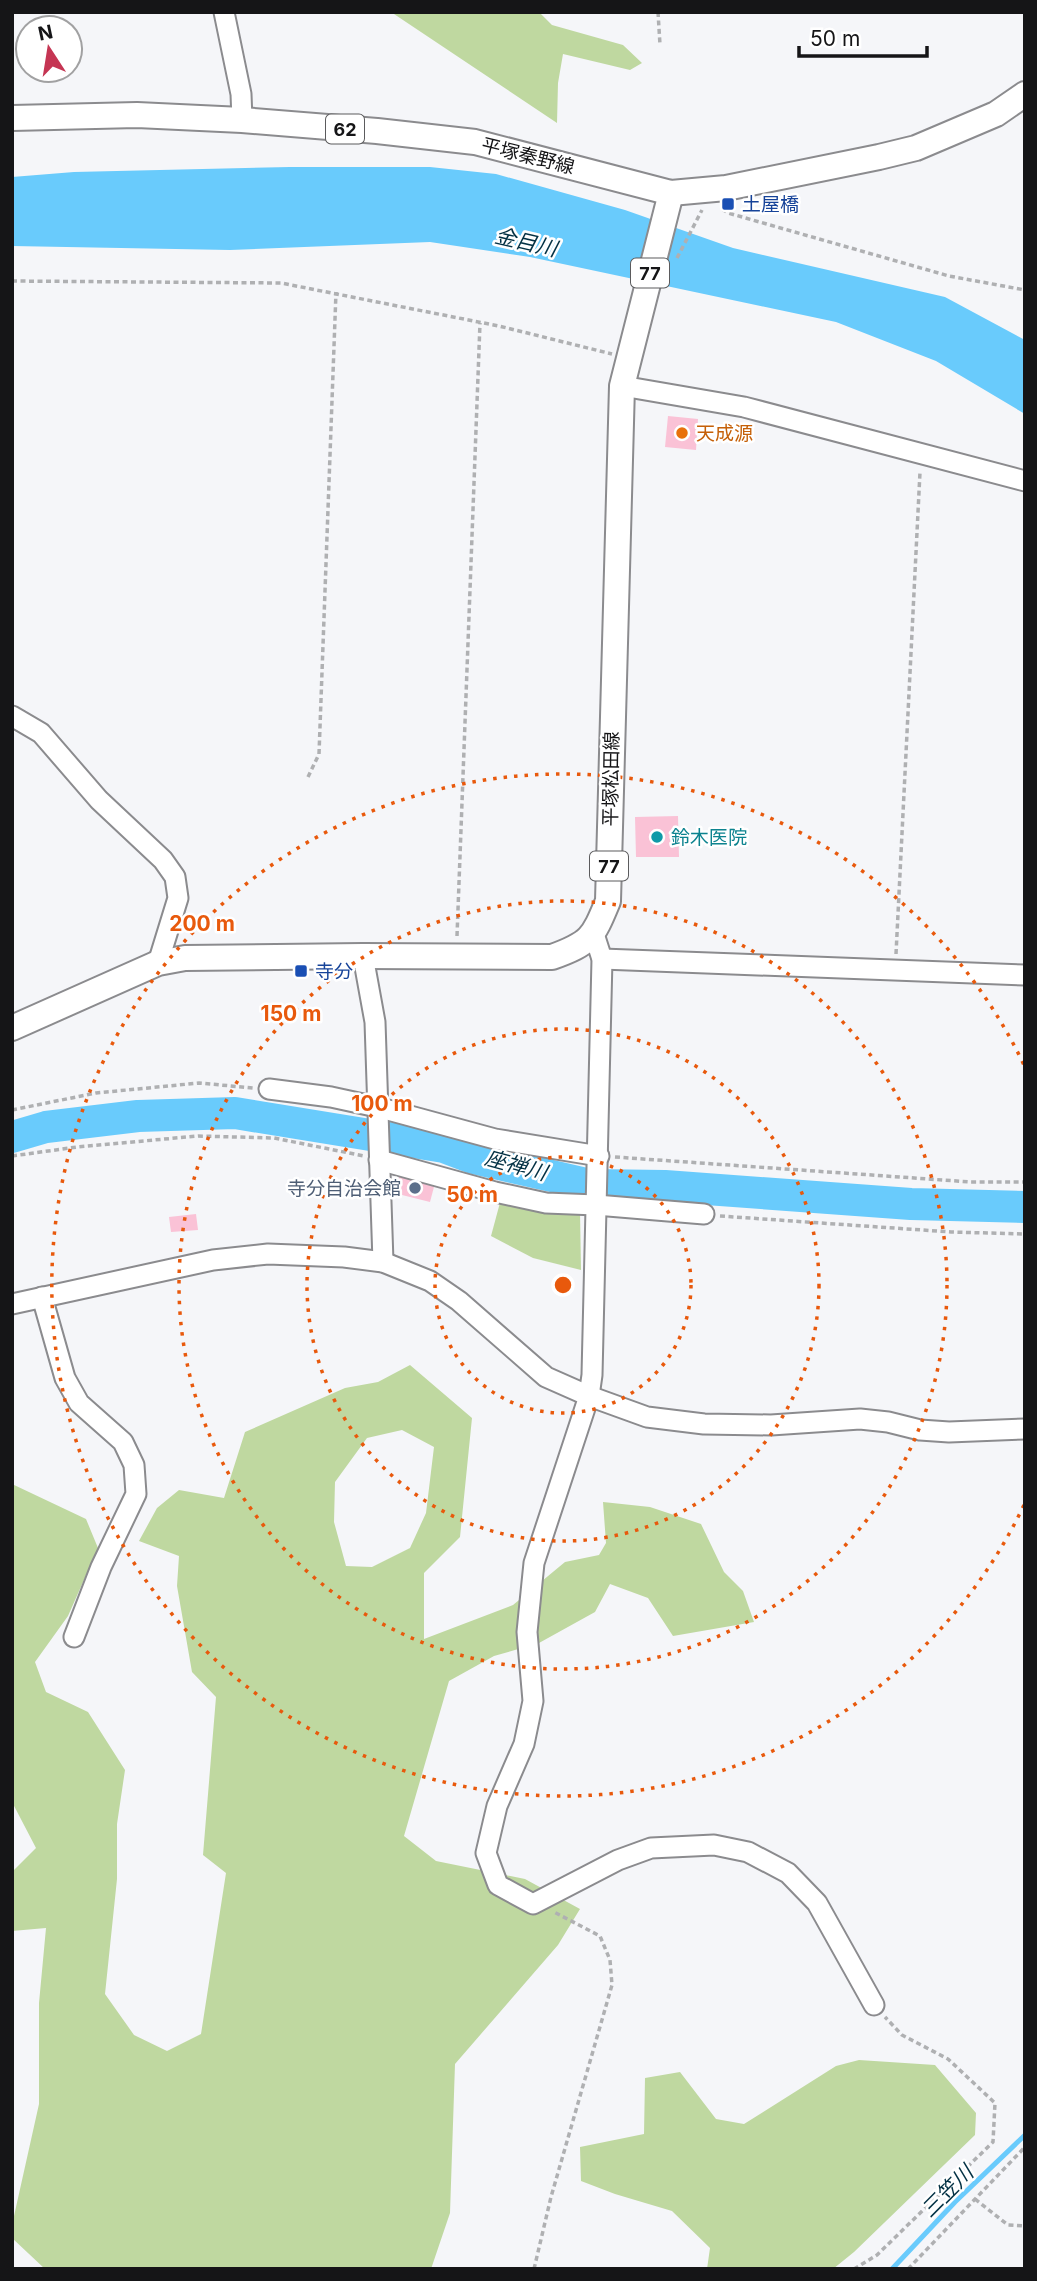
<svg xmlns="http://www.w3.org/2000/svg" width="1037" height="2281" font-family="Inter,'Noto Sans JP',sans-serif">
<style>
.green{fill:#bfd8a0;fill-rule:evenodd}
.water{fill:#69cbfc}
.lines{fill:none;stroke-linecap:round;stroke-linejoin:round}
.stream{stroke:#69cbfc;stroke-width:5}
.river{stroke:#69cbfc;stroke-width:32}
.building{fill:#fac2d6}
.minor-casing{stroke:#8b8b8e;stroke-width:23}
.major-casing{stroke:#8b8b8e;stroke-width:28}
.path{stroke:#afb0b2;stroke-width:3.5;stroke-dasharray:5 3.5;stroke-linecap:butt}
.minor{stroke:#fff;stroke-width:19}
.major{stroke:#fff;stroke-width:24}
.ring{fill:none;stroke:#e8590c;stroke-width:3.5;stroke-dasharray:3.5 7}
.transit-dot{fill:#1a4fb4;stroke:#fff;stroke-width:2.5}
.food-dot{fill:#e8710a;stroke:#fff;stroke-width:2.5}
.culture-dot{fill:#0f9aa8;stroke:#fff;stroke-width:2.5}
.service-dot{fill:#5c6f8a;stroke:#fff;stroke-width:2.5}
.labels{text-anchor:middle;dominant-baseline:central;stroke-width:5;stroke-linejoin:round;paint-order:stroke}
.shield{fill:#fff;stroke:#5b5b5d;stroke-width:2}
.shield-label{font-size:18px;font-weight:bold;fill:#151517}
.street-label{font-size:19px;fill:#151517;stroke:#fff}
.transit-label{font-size:19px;fill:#164399;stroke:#fff;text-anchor:start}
.food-label{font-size:19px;fill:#c56008;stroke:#fff;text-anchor:start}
.culture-label{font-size:19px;fill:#0d838f;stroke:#fff;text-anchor:start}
.service-label{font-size:19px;fill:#4e5e75;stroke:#fff;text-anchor:end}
.water-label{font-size:21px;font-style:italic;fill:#033144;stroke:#fff}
.centre{fill:#e8590c;stroke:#fff;stroke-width:3.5}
.ring-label{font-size:21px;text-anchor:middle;font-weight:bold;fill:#e8590c;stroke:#fff;stroke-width:5;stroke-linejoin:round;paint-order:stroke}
</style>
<rect width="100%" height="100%" fill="#f5f6f9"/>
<g class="green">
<path d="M391 12H539L552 25 623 45 642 63 630 70 563 54 558 83 557 123Z"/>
<path d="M501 1199 580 1211 581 1270 533 1258 491 1236Z"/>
<path d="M410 1365 472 1418 460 1537 424 1573V1639L513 1605 565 1562 599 1555 606 1543 603 1502 650 1507 701 1524 724 1572 743 1591 754 1622 673 1636 648 1598 610 1584 595 1612 539 1643 494 1656 449 1681 404 1836 436 1861 525 1879 580 1909 558 1945 455 2064 450 2213 431 2269H45L12 2238V2225L39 2104V2003L46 1928 12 1931V1872L36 1848 12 1802V1484L86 1519 98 1548 68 1616 35 1662 46 1692 88 1712 125 1770 117 1824V1879L105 1994 134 2035 167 2051 201 2034 226 1873 203 1855 216 1697 192 1672 177 1586 179 1556 139 1541 157 1508 179 1490 224 1498 245 1432 345 1388 378 1382ZM402 1430 434 1447 426 1513 410 1548 372 1567 346 1566 334 1522 335 1482 367 1438Z"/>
<path d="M859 2060 935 2065 976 2113 975 2135 854 2252 833 2269H707L710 2248 672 2211 615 2194 581 2181 580 2147 644 2134 645 2078 680 2072 716 2119 744 2124 836 2066Z"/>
</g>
<path class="water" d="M290 167H430L496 174 625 210 733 248 945 297 1025 340V414L936 361 836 322 530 257 430 242 230 250 12 246V177L74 172Z"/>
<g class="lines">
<path class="stream" d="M892 2269 955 2202 1025 2135"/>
<path class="river" d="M12 1137 46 1127 138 1116 235 1113 444 1147 473 1158 591 1185 665 1186 911 1204 1025 1207"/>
</g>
<g class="building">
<path d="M668 416 698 419 696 450 665 447Z"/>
<path d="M678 816 679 857H636L635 817Z"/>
<path d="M400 1174 435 1183 430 1202 394 1193Z"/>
<path d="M196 1214 198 1230 171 1232 169 1217Z"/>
</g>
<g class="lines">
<g class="minor-casing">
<g id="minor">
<path d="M224 12 241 94 242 120"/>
<path d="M622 386 744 407 1025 481"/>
<path d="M12 716 41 733 99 800 163 860 175 877 178 898 158 963"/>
<path d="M594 934 602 959 592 1375 589 1396 534 1563 527 1632 533 1701 524 1744 497 1806 486 1853 498 1885 533 1904 618 1860 651 1848 714 1845 748 1852 788 1873 817 1903 874 2005"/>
<path d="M363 956 375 1022 383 1262"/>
<path d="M602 959 1025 975"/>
<path d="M269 1089 331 1097 377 1107 495 1139 599 1156"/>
<path d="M379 1160 495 1192 546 1203 596 1205 704 1214"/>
<path d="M42 1297 65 1378 79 1403 123 1442 134 1465 136 1494 101 1567 74 1637"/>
<path d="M12 1304 213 1260 268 1254 344 1257 383 1262 430 1281 459 1301 546 1377 589 1396 647 1417 704 1424 771 1425 860 1419 888 1422 920 1430 949 1432 1025 1429"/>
</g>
</g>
<g class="major-casing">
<g id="major">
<path d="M12 118 137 115 242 120 377 131 475 142 671 193 726 188 879 157 916 148 996 114 1025 94"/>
<path d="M12 1028 158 963 185 958 363 956 552 957C591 943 593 937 608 901L622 386 671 193"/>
</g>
</g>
<g class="path">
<path d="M658 12 660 45"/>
<path d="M722 209 728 213 949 276 1025 290"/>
<path d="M677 258 702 210"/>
<path d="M12 281 281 283 499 326 612 354"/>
<path d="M308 777 319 754 336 292"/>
<path d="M457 936 480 323"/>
<path d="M896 954 920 472"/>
<path d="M12 1110 96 1093 199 1083 253 1088"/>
<path d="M12 1156 77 1147 198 1136 274 1138 364 1156"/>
<path d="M615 1157 971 1182H1025"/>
<path d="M720 1216 951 1232 1025 1234"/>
<path d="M975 2199 1008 2225 1025 2226"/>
<path d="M534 2269 551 2197 612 1985 610 1960 600 1936 554 1912"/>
<path d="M854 2269 877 2255 993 2142 995 2103 948 2059 902 2035 885 2017"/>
<path d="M908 2269 1025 2147"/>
</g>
<use href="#minor" class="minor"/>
<use href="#major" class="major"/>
</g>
<g class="ring">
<circle cx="563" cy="1285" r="128"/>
<circle cx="563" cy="1285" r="256"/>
<circle cx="563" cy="1285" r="384"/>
<path d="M1024 1505A511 511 0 1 1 1024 1065"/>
</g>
<g class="transit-dot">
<rect x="721" y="197" width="14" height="14" rx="3.5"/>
<rect x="294" y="964" width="14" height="14" rx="3.5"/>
</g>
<circle class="food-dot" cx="682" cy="433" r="7"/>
<circle class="culture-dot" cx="657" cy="837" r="7"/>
<circle class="service-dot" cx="415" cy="1188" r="7"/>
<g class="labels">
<g class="shield">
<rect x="326" y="114.5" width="38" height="29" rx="5"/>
<rect x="631" y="258.5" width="38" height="29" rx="5"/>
<rect x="590" y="851.5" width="38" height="29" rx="5"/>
</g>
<g class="shield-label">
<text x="345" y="129">62</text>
<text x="650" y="273">77</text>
<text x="609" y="866">77</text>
</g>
<g class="street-label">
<text transform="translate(528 156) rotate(14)">平塚秦野線</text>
<text transform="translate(611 779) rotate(-89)">平塚松田線</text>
</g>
<g class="transit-label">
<text x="742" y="204">土屋橋</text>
<text x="315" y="971">寺分</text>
</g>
<g class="food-label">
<text x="696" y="433">天成源</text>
</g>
<g class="culture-label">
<text x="671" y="837">鈴木医院</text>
</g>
<g class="service-label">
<text x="401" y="1188">寺分自治会館</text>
</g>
<g class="water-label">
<text transform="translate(526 242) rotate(13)">金目川</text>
<text transform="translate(516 1165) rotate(15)">座禅川</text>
<text transform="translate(947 2191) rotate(-45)">三笠川</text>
</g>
</g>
<circle cx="563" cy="1285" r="10" class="centre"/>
<g class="ring-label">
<text x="202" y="931">200 m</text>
<text x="291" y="1021">150 m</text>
<text x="382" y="1111">100 m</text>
<text x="472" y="1202">50 m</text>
</g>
<rect width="1037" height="2281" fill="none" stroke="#151517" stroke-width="28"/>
<g transform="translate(49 49) rotate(348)"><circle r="33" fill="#ffffff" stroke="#a1a1a2" stroke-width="2"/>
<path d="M0-5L12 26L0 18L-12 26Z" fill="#c53553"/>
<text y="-10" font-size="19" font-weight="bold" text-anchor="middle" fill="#151517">N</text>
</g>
<path d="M799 46v10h128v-10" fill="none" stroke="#151517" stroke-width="3.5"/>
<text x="810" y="46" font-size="21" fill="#151517" stroke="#ffffff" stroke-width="5" paint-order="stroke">50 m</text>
</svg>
